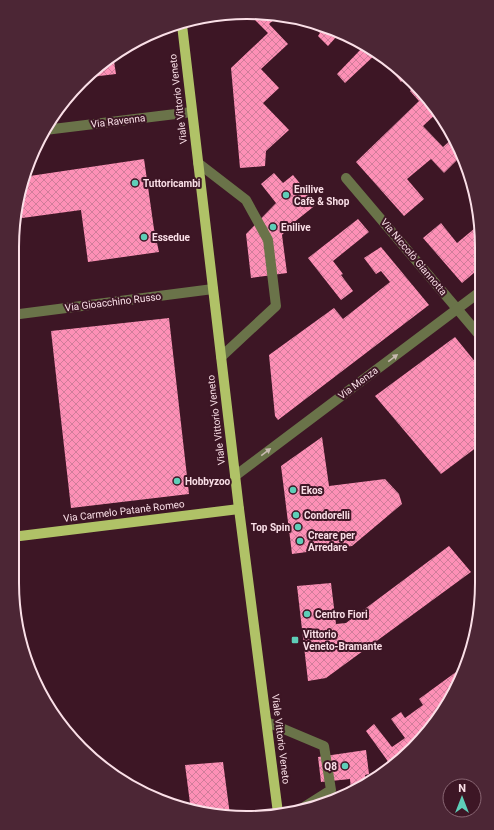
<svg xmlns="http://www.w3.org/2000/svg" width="494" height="830" font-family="Roboto,sans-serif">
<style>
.building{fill:url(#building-cross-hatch)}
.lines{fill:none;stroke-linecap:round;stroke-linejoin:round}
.minor{stroke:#6a7349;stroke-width:10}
.major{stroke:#b0c267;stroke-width:10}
.oneway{fill:#c8b9b0}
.poi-dot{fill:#5eceb8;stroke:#3d1625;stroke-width:1.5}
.labels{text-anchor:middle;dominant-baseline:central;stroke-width:4;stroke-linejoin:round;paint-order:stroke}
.street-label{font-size:10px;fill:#fadfe7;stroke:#3d1625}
.poi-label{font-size:10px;font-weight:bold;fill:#fadfe7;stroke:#3d1625;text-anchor:start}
.rim{fill:none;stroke:#fadfe7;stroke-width:2}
</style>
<defs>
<pattern id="building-cross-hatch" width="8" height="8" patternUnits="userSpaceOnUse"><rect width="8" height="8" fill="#fd90b6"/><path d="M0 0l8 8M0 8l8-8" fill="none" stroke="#d07d9a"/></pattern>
</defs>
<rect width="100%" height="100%" fill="#3d1625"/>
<g class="building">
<path d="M252 17H277L269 24 288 44 261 69 279 88 263 103 289 130 266 151 265 166 240 168 231 68 268 33Z"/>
<path d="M311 24 338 35 328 46 318 36 320 33Z"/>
<path d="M364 46 378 52 345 83 337 74Z"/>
<path d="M113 55 116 74 91 77Z"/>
<path d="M396 68 406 77 401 82 393 72Z"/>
<path d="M415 85 424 92 438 112 423 126 443 147 454 137 461 156 444 173 431 159 407 179 424 199 404 216 356 162 419 101 410 91Z"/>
<path d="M144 159 154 229 159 252 88 262 81 210 15 219 23 177Z"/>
<path d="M274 173 283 183 293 175 317 204 293 223 282 235 287 273 251 278 246 234 276 203 261 184Z"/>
<path d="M358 219 369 232 333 261 343 274 341 275 353 291 341 300 308 258Z"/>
<path d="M441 223 457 243 480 224 481 267 462 283 423 238Z"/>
<path d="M381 247 429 305 278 420 275 416 269 355 334 308 343 319 390 282 381 271 376 274 364 258Z"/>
<path d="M169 318 189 494 71 508 51 331Z"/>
<path d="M455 337 481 369V444L441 474 375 396Z"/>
<path d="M322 437 329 486 385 479 399 494 402 504 352 546 292 554 281 466Z"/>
<path d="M449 546 471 572 326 678 308 681 297 586 331 583 336 624 346 623Z"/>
<path d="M456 672 460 678 442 714 392 767 366 731 374 724 392 747 405 738 391 719 401 712 405 718 423 705 419 699Z"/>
<path d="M366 750 369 774 365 775 366 782 351 790 350 779 321 782 318 757Z"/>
<path d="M223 762 230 815 171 805 190 803 185 765Z"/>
</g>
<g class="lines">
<g class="minor">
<path d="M45 130 192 112"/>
<path d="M198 163 246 200 268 240 276 306 221 357"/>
<path d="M346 178 481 337"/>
<path d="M12 315 213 289"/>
<path d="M235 476 481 291"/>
<path d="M267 722 324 746 331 790 301 809"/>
</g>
<g class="major">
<path d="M182 25 239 509 278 813"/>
<path d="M12 537 239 509"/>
</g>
</g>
<defs><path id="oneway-solid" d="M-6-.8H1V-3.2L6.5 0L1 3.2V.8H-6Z"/></defs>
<g class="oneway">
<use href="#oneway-solid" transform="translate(393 358) rotate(-37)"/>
<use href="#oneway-solid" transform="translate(266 452) rotate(-37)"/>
</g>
<g class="poi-dot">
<circle cx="135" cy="183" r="4"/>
<circle cx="286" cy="195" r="4"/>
<circle cx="273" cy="227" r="4"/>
<circle cx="144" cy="237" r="4"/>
<circle cx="177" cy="481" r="4"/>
<circle cx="293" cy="490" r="4"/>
<circle cx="296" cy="515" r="4"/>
<circle cx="298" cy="527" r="4"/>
<circle cx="300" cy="541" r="4"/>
<circle cx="307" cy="614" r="4"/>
<rect x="291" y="636" width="8" height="8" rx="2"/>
<circle cx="345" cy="766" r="4"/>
</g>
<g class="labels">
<g class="street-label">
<text transform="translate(178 99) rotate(-97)">Viale Vittorio Veneto</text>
<text transform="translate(118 121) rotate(-7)">Via Ravenna</text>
<text transform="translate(414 257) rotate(50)">Via Niccolò Giannotta</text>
<text transform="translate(113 302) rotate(-7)">Via Gioacchino Russo</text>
<text transform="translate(358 383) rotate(-37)">Via Menza</text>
<text transform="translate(216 420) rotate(-97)">Viale Vittorio Veneto</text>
<text transform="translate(124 511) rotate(-7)">Via Carmelo Patanè Romeo</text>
<text transform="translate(281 739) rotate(83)">Viale Vittorio Veneto</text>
</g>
<g class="poi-label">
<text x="143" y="183">Tuttoricambi</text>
<text x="294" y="189">Enilive<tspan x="294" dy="12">Cafè &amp; Shop</tspan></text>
<text x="281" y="227">Enilive</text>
<text x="152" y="237">Essedue</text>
<text x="185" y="481">Hobbyzoo</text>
<text x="301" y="490">Ekos</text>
<text x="304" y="515">Condorelli</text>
<text x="290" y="527" text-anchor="end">Top Spin</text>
<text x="308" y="535">Creare per<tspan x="308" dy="12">Arredare</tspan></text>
<text x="315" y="614">Centro Fiori</text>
<text x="303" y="634">Vittorio<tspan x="303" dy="12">Veneto-Bramante</tspan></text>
<text x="337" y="766" text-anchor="end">Q8</text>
</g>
</g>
<path d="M0 0H494V830H0ZM247 19H247A228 228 0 0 1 475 247V583A228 228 0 0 1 247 811H247A228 228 0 0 1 19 583V247A228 228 0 0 1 247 19Z" fill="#4c2635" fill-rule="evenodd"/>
<path class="rim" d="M247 19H247A228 228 0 0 1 475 247V583A228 228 0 0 1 247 811H247A228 228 0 0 1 19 583V247A228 228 0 0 1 247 19Z"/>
<g transform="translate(462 798)"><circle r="19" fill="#3d1625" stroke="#896673"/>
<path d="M0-3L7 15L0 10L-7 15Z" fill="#5eceb8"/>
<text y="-6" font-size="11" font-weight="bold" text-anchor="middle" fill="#fadfe7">N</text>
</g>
</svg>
